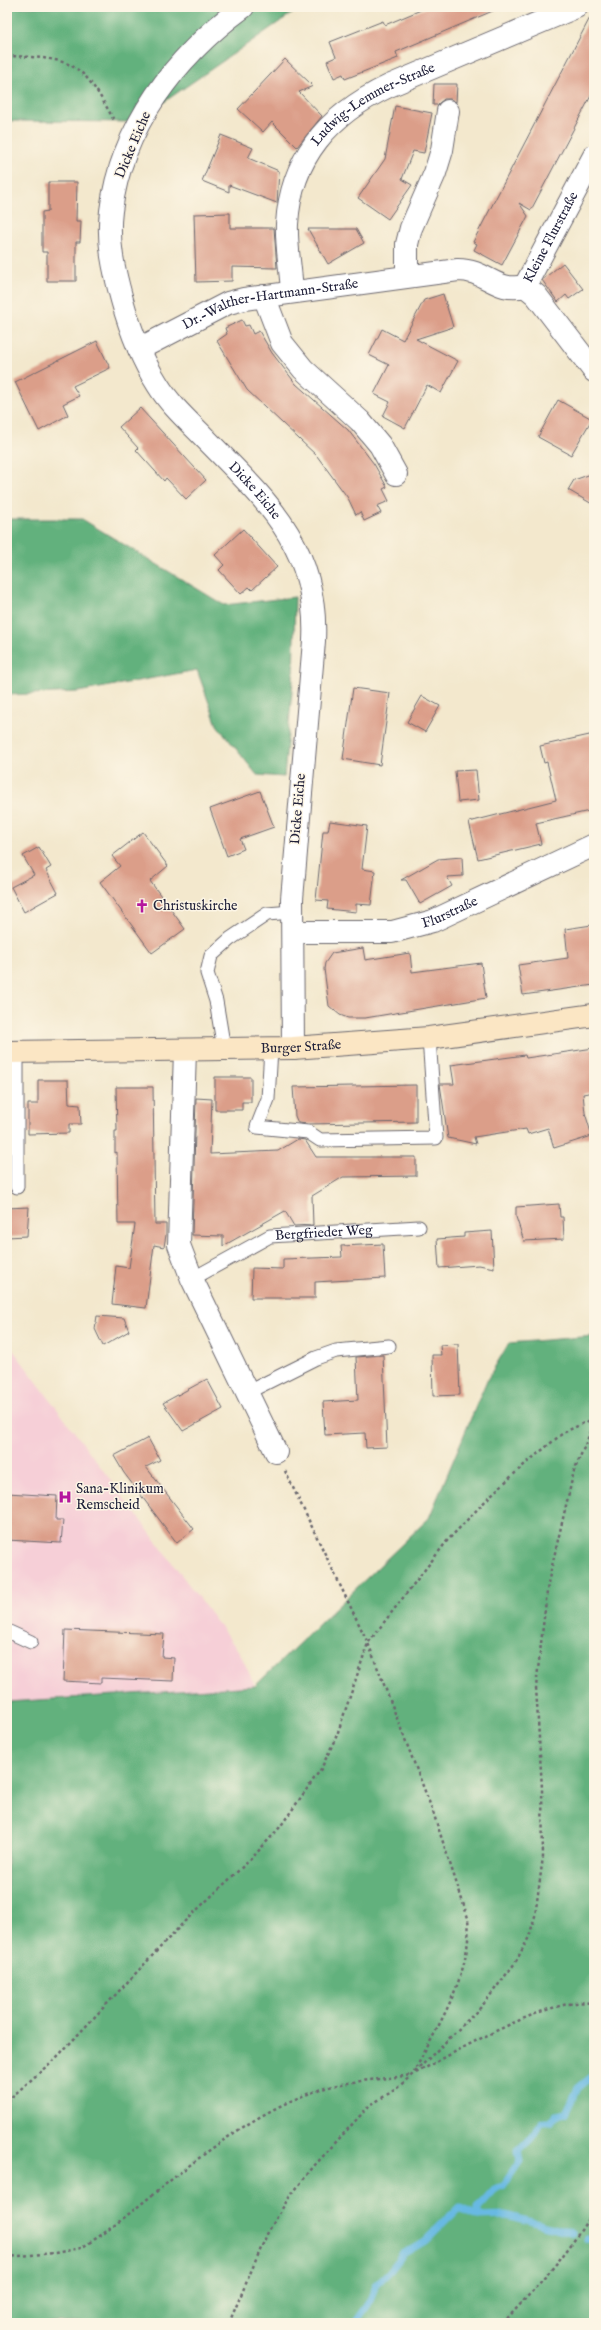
<svg xmlns="http://www.w3.org/2000/svg" width="601" height="2330" font-family="'IM FELL English',serif">
<style>
.built{fill:#f6cfd7}
.forest{fill:#62b17d;stroke:#426a5c}
.lines{fill:none;stroke-linecap:round;stroke-linejoin:round}
.stream{stroke:#67b9e3;stroke-width:7}
.building{fill:#db9e89}
.service-casing{stroke:#6b676e;stroke-width:15}
.minor-casing{stroke:#6b676e;stroke-width:24}
.secondary-casing{stroke:#6b676e;stroke-width:24}
.path{stroke:#6b676e;stroke-width:2.5;stroke-dasharray:3 3;stroke-linecap:butt}
.service{stroke:#fff;stroke-width:13}
.minor{stroke:#fff;stroke-width:22}
.secondary{stroke:#fbe6c4;stroke-width:22}
.labels{text-anchor:middle;dominant-baseline:central;stroke-width:3;stroke-linejoin:round;paint-order:stroke}
.street-label{font-size:14px;fill:#22223b;stroke:#fcf5e5}
.poi-label{font-size:14px;fill:#22223b;stroke:#fcf5e5;text-anchor:start}
</style>
<rect width="100%" height="100%" fill="#fcf5e5"/>
<filter id="ink" filterUnits="userSpaceOnUse"><feTurbulence type="fractalNoise" baseFrequency=".025" numOctaves="2"/><feDisplacementMap in="SourceGraphic" scale="8" xChannelSelector="R" yChannelSelector="G"/><feConvolveMatrix kernelMatrix="1 2 1 2 8 2 1 2 1" color-interpolation-filters="sRGB"/></filter>
<filter id="wash" filterUnits="userSpaceOnUse"><feTurbulence type="fractalNoise" baseFrequency=".012" numOctaves="4" result="noise"/><feDisplacementMap in="SourceGraphic" scale="16" xChannelSelector="R" yChannelSelector="G"/><feGaussianBlur stdDeviation="0.9" result="paint"/><feColorMatrix in="noise" values="0 0 0 0 0 0 0 0 0 0 0 0 0 0 0 0 0 1.4 0 .05"/><feComposite in="paint" operator="in"/></filter>
<g filter="url(#wash)">
<rect width="100%" height="100%" fill="#f3e8cd"/>
<path class="built" d="M7 1342 240 1653 255 1686 7 1702Z"/>
<g class="forest">
<path d="M7 7H301L135 122 7 121Z"/>
<path d="M7 519H82L224 605 295 597 293 681 284 777 257 775 217 725 197 670 78 692 7 695Z"/>
<path d="M594 1336V2323H7V1702L255 1686 429 1518 487 1380 509 1343Z"/>
</g>
<g class="lines">
<g class="stream">
<path d="M478 2216V2208L496 2188 503 2186 520 2161 518 2150C528 2142 534 2132 542 2122H551L556 2115 566 2113 578 2088 594 2075"/>
<path d="M587 2239 594 2241"/>
<path d="M355 2323 368 2305 376 2285 390 2271 403 2254 425 2241 459 2207 478 2216 507 2215 572 2233"/>
</g>
</g>
<g id="blocks">
<g class="building">
<path d="M428 7H502L396 52 398 58 345 79 343 74 334 78 327 61 336 57 330 42 383 21 385 25Z"/>
<path d="M594 10V90L531 210 519 203 528 216 502 265 474 250 477 244 473 242Z"/>
<path d="M285 59 313 86 299 92 322 116 297 147 272 122 263 132 238 109Z"/>
<path d="M434 84H457L456 102 450 99H444L437 105H433Z"/>
<path d="M395 106 432 113 424 153 413 151 402 179 412 185 388 219 358 198 385 159Z"/>
<path d="M221 135 253 148 248 158 279 171 277 203 229 185V192L202 181Z"/>
<path d="M48 182H77L76 221H81L80 242H76V281H47V252H42V212L48 211Z"/>
<path d="M230 213V228H274L277 268 232 267V281L196 282 194 214Z"/>
<path d="M308 229H356L364 243 328 264Z"/>
<path d="M563 263 583 289 569 299 566 295 558 302 542 280Z"/>
<path d="M443 294 453 327 416 339 458 361 441 393 427 385 405 428 383 416 390 402 374 394 389 365 369 355 382 329 403 340 424 300Z"/>
<path d="M242 320 245 326 249 325 253 334 259 331 272 353 296 384 348 430 374 464 387 487 383 489 389 501 377 506 381 513 364 521 360 512 356 515 348 498 317 456 247 390 217 341 227 334 225 328Z"/>
<path d="M97 341 110 368 73 386 79 396 63 404 68 415 39 431 15 382Z"/>
<path d="M558 400 592 419 571 455 538 437Z"/>
<path d="M140 408 206 480 186 499 166 478 164 481 136 450 138 448 119 427Z"/>
<path d="M594 473V505L568 490 574 480Z"/>
<path d="M243 529 277 567 252 590 249 587 241 594 219 570 224 565 215 555Z"/>
<path d="M353 688 390 693 380 765 343 759Z"/>
<path d="M422 696 440 706 425 732 407 722Z"/>
<path d="M594 734V810L536 823 541 844 478 859 469 822 556 800 547 762 544 763 540 746Z"/>
<path d="M476 770 479 800 458 802 455 771Z"/>
<path d="M260 791 274 827 240 839 244 849 227 856 210 809Z"/>
<path d="M330 821 367 826 362 869 375 871 371 905 356 904V912L327 909 328 901 316 900 323 831H328Z"/>
<path d="M143 832 168 866 150 881 185 929 152 953 100 882 120 866 112 856Z"/>
<path d="M39 847 51 867 46 870 58 893 24 912 11 887 34 875 23 856Z"/>
<path d="M462 857 463 876 447 877 452 886 420 904 406 880H401L438 859Z"/>
<path d="M592 925 594 985 523 995 518 965 568 958 565 929Z"/>
<path d="M363 948 365 960 410 953 412 972 481 963 486 998 365 1018H348L340 1015 329 1006 324 969 325 963 332 953Z"/>
<path d="M594 1048V1092L583 1094 585 1113 592 1136 554 1148 548 1128 528 1134 526 1129 474 1137 476 1144 448 1138 440 1084H454L451 1065 525 1055 526 1058Z"/>
<path d="M215 1077H251V1102H242V1110H215Z"/>
<path d="M38 1080H68L69 1104 80 1105 81 1124H69V1133L28 1134V1104H38Z"/>
<path d="M416 1085V1122L308 1124 298 1123 295 1116 293 1087Z"/>
<path d="M116 1087H153L155 1224H166V1235L164 1247 154 1245 146 1308 112 1304 116 1266 129 1268 135 1224H118L117 1152 115 1153V1131H117Z"/>
<path d="M196 1098 212 1099 210 1154 278 1151 298 1139 305 1140 316 1157H416V1176L343 1177 312 1196 313 1225 294 1226 285 1211 223 1246V1236L192 1235Z"/>
<path d="M559 1204 560 1217H563L564 1239 524 1241 516 1217V1207Z"/>
<path d="M29 1207 27 1236 7 1237V1208Z"/>
<path d="M492 1231 494 1268 479 1265 439 1268 437 1239 464 1237V1233Z"/>
<path d="M383 1244 385 1278 315 1282V1298H251L252 1268 283 1269V1259L342 1257 341 1246Z"/>
<path d="M97 1316 124 1318 129 1331 103 1346 95 1329Z"/>
<path d="M458 1344 460 1395 433 1396 432 1355H441L440 1345Z"/>
<path d="M383 1355 387 1447 366 1448 365 1433 325 1435 323 1402 358 1400 356 1357Z"/>
<path d="M207 1379 223 1409 183 1431 163 1403Z"/>
<path d="M148 1438 160 1460 146 1467 194 1529 177 1543 124 1473 114 1456Z"/>
<path d="M7 1493 57 1496 56 1520H63L61 1543 7 1540Z"/>
<path d="M65 1630 164 1634 162 1657 174 1658 173 1681 101 1678V1683L63 1681Z"/>
</g>
</g>
</g>
<g filter="url(#ink)">
<use href="#blocks" fill-opacity="0" stroke="#6b676e" stroke-width="1"/>
<g class="lines">
<g class="service-casing">
<g id="service">
<path d="M224 1049 216 1001 207 973 211 956 230 939 267 914 292 912"/>
<path d="M271 1049 268 1099 257 1127 308 1132 320 1140 436 1138 429 1038"/>
<path d="M17 1187V1052"/>
<path id="s1" d="M192 1279 270 1236 419 1227"/>
<path d="M248 1392 316 1358 336 1351 389 1346"/>
<path d="M7 1631 31 1642"/>
</g>
</g>
<g class="minor-casing">
<g id="minor">
<path id="s2" d="M243 7C176 56 121 127 111 211 107 242 114 271 122 300 130 329 142 360 158 385 169 403 185 418 200 433 262 497 319 543 314 641L292 899 293 1048"/>
<path d="M407 276V244L411 228 435 173 442 150 448 111"/>
<path id="s3" d="M525 286 594 156"/>
<path d="M525 286 536 295 594 371"/>
<path id="s4" d="M292 292C291 270 286 247 287 224 291 156 330 114 389 86L576 7"/>
<path d="M264 296 282 343 303 369 360 421 380 445 396 474"/>
<path id="s5" d="M139 349 228 303 244 299 458 270C487 270 495 293 525 286"/>
<path id="s6" d="M293 932H392L433 921 594 845"/>
<path d="M185 1050 179 1245 192 1279 276 1452"/>
</g>
</g>
<g class="secondary-casing">
<g id="secondary">
<path id="s7" d="M7 1052 293 1048 429 1038 594 1015"/>
</g>
</g>
<g class="path">
<path d="M7 56C75 58 82 62 115 122"/>
<path d="M285 1471 368 1643 433 1812 468 1918C473 1973 438 2025 414 2072"/>
<path d="M416 2073C452 2054 557 1992 594 2004"/>
<path d="M7 2101 56 2058 185 1921 253 1857 280 1827 321 1769 337 1735 368 1643 447 1541 491 1495 524 1465 563 1433 594 1418"/>
<path d="M7 2257 55 2253 81 2248 103 2234C168 2185 238 2117 316 2091 346 2080 380 2080 411 2075"/>
<path d="M229 2323 268 2232 288 2199 314 2166 369 2106 396 2089 413 2074 482 2006 515 1963 529 1937 535 1916 543 1857 542 1788 536 1687 548 1583 574 1471 594 1424"/>
<path d="M503 2323C536 2287 571 2252 594 2208"/>
</g>
<use href="#service" class="service"/>
<use href="#minor" class="minor"/>
<use href="#secondary" class="secondary"/>
</g>
</g>
<defs>
<g id="church-bare" transform="scale(1.08)"><path d="M-1.2-6h2.4v3.5h3.3v2.4h-3.3V6h-2.4V-.1h-3.3v-2.4h3.3Z" fill="#b5179e" stroke="#fcf5e5" stroke-width="2.5" paint-order="stroke"/></g>
<g id="hospital-bare" transform="scale(1.08)"><path d="M-5-5h3v3.5h4V-5h3V5h-3V1.5h-4V5h-3Z" fill="#b5179e" stroke="#fcf5e5" stroke-width="2.5" paint-order="stroke"/></g>
</defs>
<g fill-rule="evenodd">
<use href="#church-bare" x="142" y="906"/>
<use href="#hospital-bare" x="65" y="1497"/>
</g>
<g class="labels">
<g class="street-label">
<text stroke="none"><textPath href="#s4" startOffset="226">Ludwig-Lemmer-Straße</textPath></text>
<text transform="translate(133 145) rotate(-67)">Dicke Eiche</text>
<text stroke="none"><textPath href="#s3" startOffset="55">Kleine Flurstraße</textPath></text>
<text stroke="none"><textPath href="#s5" startOffset="141">Dr.-Walther-Hartmann-Straße</textPath></text>
<text stroke="none"><textPath href="#s2" startOffset="576">Dicke Eiche</textPath></text>
<text transform="translate(298 809) rotate(-85)">Dicke Eiche</text>
<text stroke="none"><textPath href="#s6" startOffset="160">Flurstraße</textPath></text>
<text stroke="none"><textPath href="#s7" startOffset="294">Burger Straße</textPath></text>
<text stroke="none"><textPath href="#s1" startOffset="143">Bergfrieder Weg</textPath></text>
</g>
<g class="poi-label">
<text x="153" y="906">Christuskirche</text>
<text x="76" y="1489">Sana-Klinikum<tspan x="76" dy="16">Remscheid</tspan></text>
</g>
</g>
<rect width="601" height="2330" fill="none" stroke="#fcf5e5" stroke-width="24"/>
</svg>
